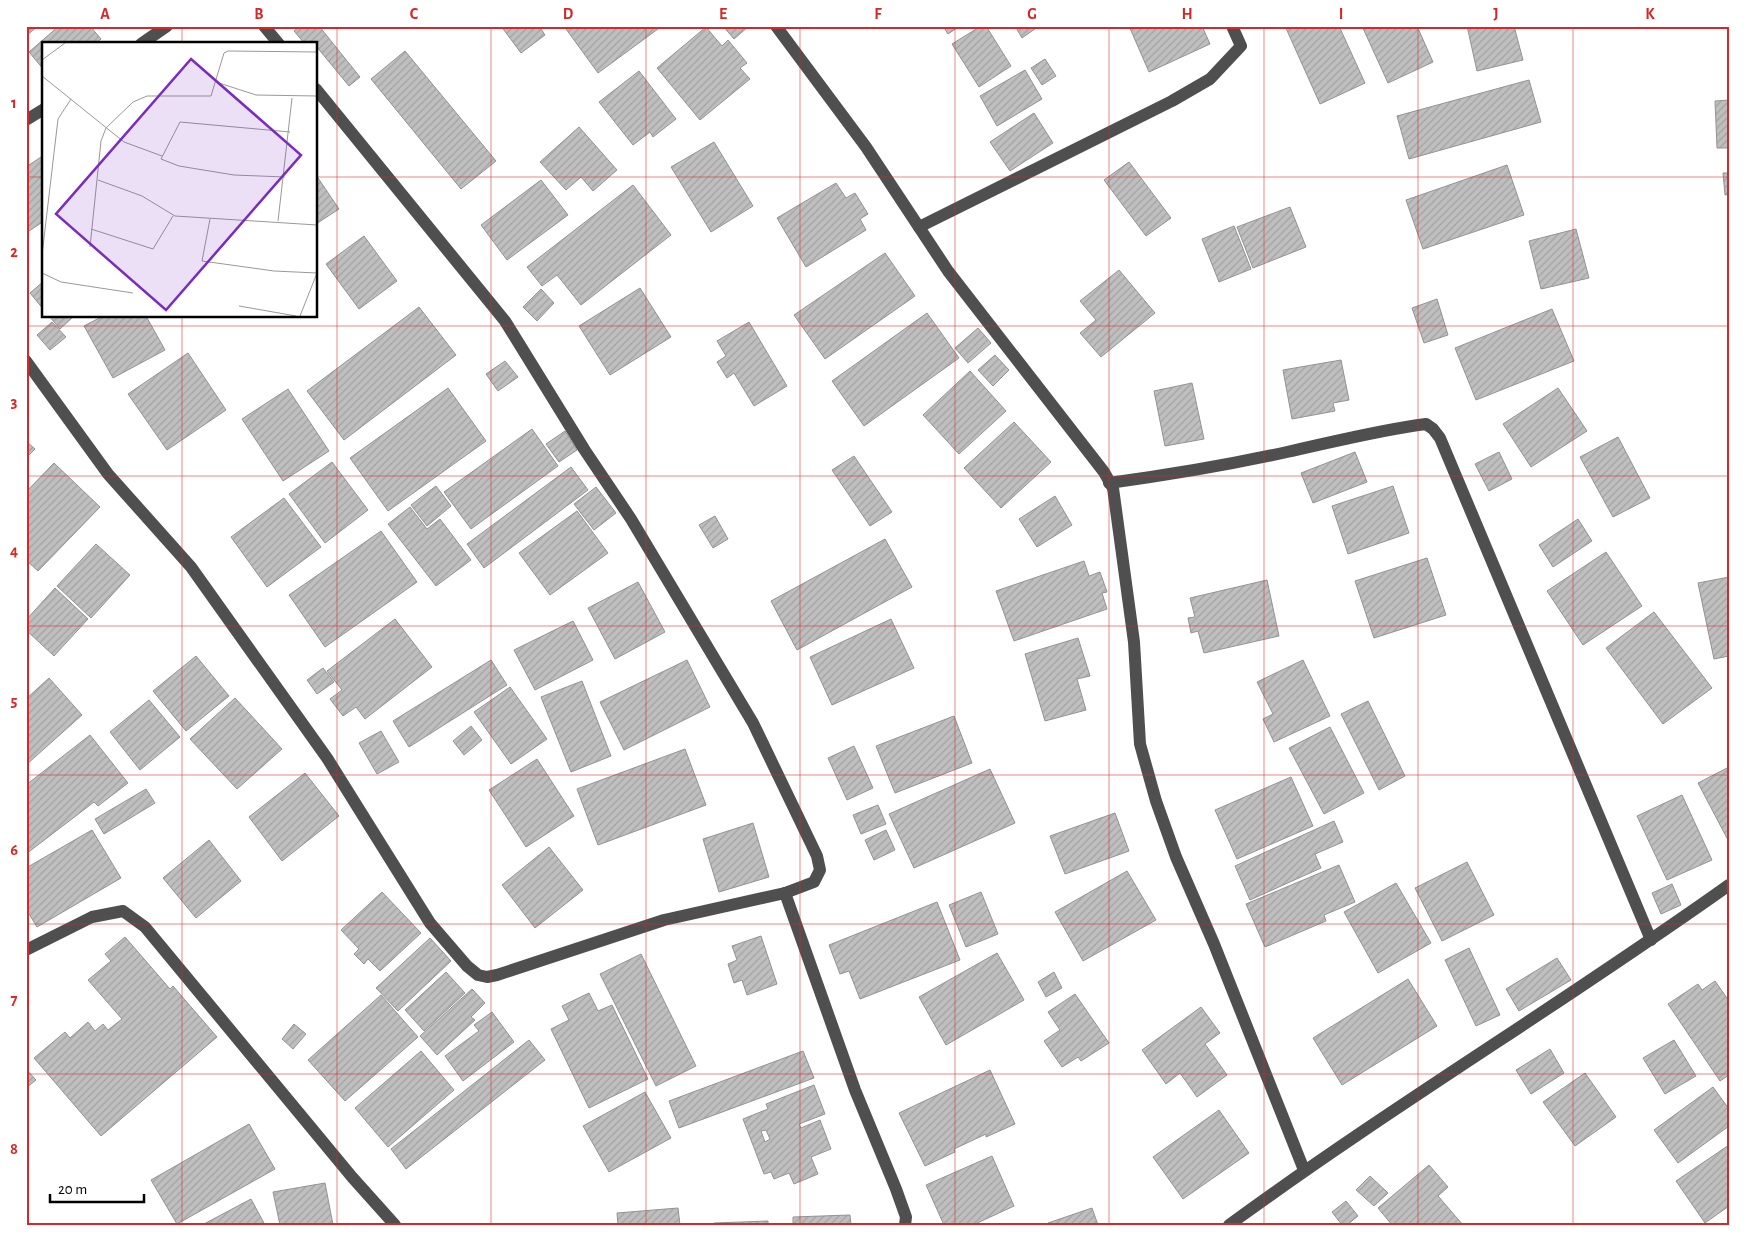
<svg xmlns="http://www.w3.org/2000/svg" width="1755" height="1251" font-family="'Alegreya Sans',sans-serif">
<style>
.building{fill:url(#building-hatch);stroke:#939393;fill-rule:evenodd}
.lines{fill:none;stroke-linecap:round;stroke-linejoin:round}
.minor{stroke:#4f4f4f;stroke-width:12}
.grid{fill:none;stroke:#d62828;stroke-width:1;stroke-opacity:0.55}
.inset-road{fill:none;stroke:#999;stroke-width:1}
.view{fill:#7b2cbf;fill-opacity:0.15;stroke:#7b2cbf;stroke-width:2.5}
.inset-edge{fill:none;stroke:#000;stroke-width:2.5}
.neatline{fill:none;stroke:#d62828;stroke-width:2}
.grid-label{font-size:16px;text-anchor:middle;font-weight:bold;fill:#d62828}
</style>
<defs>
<pattern id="building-hatch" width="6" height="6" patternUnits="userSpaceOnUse" patternTransform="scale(1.25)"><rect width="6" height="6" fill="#bfbfbf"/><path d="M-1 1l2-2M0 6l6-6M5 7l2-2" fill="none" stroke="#a2a2a2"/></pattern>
</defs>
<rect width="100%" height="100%" fill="#fff"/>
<g class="building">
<path d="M26 26H38L26 36Z"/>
<path d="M59 26H90L101 39 95 44H44V70L29 52Z"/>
<path d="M300 26H319L360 77 349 86 316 46V44H305L294 31Z"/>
<path d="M501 26H539L545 35 521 53Z"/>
<path d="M570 26H662L598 73 566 29Z"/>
<path d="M723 26H749L734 39Z"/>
<path d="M943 26H960L948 34Z"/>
<path d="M981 26H986L1011 66 979 87 952 44Z"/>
<path d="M1015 26H1039L1022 38Z"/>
<path d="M1129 26H1202L1210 44 1149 72Z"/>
<path d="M1285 26H1339L1365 83 1320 104Z"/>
<path d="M1362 26H1417L1433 62 1388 83Z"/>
<path d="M1467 26H1514L1523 60 1477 71Z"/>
<path d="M706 27 722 46 728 40 747 63 740 68 750 79 700 120 657 68Z"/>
<path d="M405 51 496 161 461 189 371 79Z"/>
<path d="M1045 59 1056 76 1042 85 1031 68Z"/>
<path d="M1025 70 1042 99 997 126 980 96Z"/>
<path d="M639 71 676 119 653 137 650 132 633 145 599 102Z"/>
<path d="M1529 80 1541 122 1409 159 1397 116Z"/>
<path d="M1729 100V148H1717L1715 101Z"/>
<path d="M1034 113 1053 143 1010 171 990 142Z"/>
<path d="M579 127 617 170 593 191 581 177 566 190 540 162Z"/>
<path d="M714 142 753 206 711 232 671 167Z"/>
<path d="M44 155V221L26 233V167Z"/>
<path d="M1129 162 1171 218 1146 236 1104 180Z"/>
<path d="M1507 165 1524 215 1423 249 1406 200Z"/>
<path d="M1723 173H1729V194L1725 195Z"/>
<path d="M316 175 339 209 316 224Z"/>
<path d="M541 180 568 215 507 260 481 225Z"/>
<path d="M836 183 846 198 855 193 868 214 860 219 866 230 806 267 777 218Z"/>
<path d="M633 185 671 235 581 305 557 275 542 286 527 267Z"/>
<path d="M1290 207 1306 247 1253 268 1237 227Z"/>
<path d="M1234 226 1251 269 1219 282 1202 239Z"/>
<path d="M1576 229 1589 278 1541 289 1529 241Z"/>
<path d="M364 236 397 281 359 309 326 264Z"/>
<path d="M885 253 915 296 825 359 794 315Z"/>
<path d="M1119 270 1155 313 1101 357 1080 333 1096 320 1080 301Z"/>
<path d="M44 281V310L30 293Z"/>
<path d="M640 288 671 337 610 375 579 326Z"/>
<path d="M541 289 554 303 537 321 523 307Z"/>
<path d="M1437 299 1448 335 1424 343 1412 308Z"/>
<path d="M419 307 456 355 344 440 307 391Z"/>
<path d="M1552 309 1574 361 1476 400 1455 348Z"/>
<path d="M927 313 959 358 864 426 832 381Z"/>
<path d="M49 316H74L60 329Z"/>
<path d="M103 316H146L165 350 113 378 84 326Z"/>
<path d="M52 322 66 337 50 350 37 335Z"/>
<path d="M749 322 787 386 754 406 734 373 727 378 717 362 726 356 717 341Z"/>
<path d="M978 328 991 343 968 363 955 348Z"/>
<path d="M188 353 226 410 167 450 128 394Z"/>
<path d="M995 355 1009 370 993 386 978 370Z"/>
<path d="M1341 360 1349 400 1333 403 1335 411 1292 419 1283 370Z"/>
<path d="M505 361 518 377 498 391 486 374Z"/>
<path d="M970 371 1006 411 959 454 923 415Z"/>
<path d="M1192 383 1204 439 1165 446 1154 391Z"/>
<path d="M448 388 486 441 388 511 350 458Z"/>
<path d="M1558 388 1587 431 1531 467 1503 424Z"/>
<path d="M288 389 329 451 283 481 242 419Z"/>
<path d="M1014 422 1051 462 1001 508 964 468Z"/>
<path d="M532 429 558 466 471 529 444 492Z"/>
<path d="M565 431 577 450 559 462 546 444Z"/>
<path d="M1618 437 1650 498 1613 517 1580 457Z"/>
<path d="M26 441 35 449 26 458Z"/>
<path d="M1355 452 1367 482 1313 503 1301 473Z"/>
<path d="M1499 452 1512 479 1489 491 1475 464Z"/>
<path d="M854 456 892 512 870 526 832 470Z"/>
<path d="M332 462 368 510 325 543 289 494Z"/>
<path d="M54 463 100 507 38 571 26 560V492Z"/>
<path d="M571 467 588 490 484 568 467 544Z"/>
<path d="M436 486 451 506 427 526 411 505Z"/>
<path d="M1393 486 1409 533 1348 554 1332 506Z"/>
<path d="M596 487 616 513 594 530 574 504Z"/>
<path d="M1055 496 1072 525 1037 547 1019 519Z"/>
<path d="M284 498 321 547 267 587 231 537Z"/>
<path d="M410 507 427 529 440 519 471 560 436 586 388 524Z"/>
<path d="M577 511 608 553 550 595 519 553Z"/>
<path d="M715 516 728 539 713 548 699 525Z"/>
<path d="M1578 519 1592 541 1553 567 1539 545Z"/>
<path d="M381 531 417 582 325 647 289 595Z"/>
<path d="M885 539 912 587 797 650 771 601Z"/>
<path d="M96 544 130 575 91 618 57 586Z"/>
<path d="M1606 552 1642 606 1583 645 1547 591Z"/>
<path d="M1427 558 1446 615 1374 638 1355 581Z"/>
<path d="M1084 561 1089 576 1100 572 1107 592 1102 593 1107 609 1014 641 996 591Z"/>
<path d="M1729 577V656L1714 659 1698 583Z"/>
<path d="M1267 580 1279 636 1204 653 1198 631 1191 633 1188 618 1195 617 1190 598Z"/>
<path d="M638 582 665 632 615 659 588 608Z"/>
<path d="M55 588 88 619 54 656 26 630V620Z"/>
<path d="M1654 612 1712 688 1663 724 1606 648Z"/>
<path d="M395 619 432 667 365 719 356 707 343 716 330 699 342 690 327 671Z"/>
<path d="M891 619 914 668 832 705 810 657Z"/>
<path d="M573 621 593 660 535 690 514 650Z"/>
<path d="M1078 638 1090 676 1077 679 1086 710 1045 721 1025 654Z"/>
<path d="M196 656 229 696 186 731 153 691Z"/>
<path d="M491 660 507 685 409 747 393 721Z"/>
<path d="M687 660 710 707 624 750 600 702Z"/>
<path d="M1303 660 1330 716 1274 742 1263 719 1273 714 1257 682Z"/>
<path d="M323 668 334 682 317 694 307 680Z"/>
<path d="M49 678 82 715 26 765V699Z"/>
<path d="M582 681 611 756 571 772 541 697Z"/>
<path d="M510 687 547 739 511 764 474 712Z"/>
<path d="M235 698 282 749 237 789 190 739Z"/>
<path d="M149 700 180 737 140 770 110 732Z"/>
<path d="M1368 701 1405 776 1379 790 1341 714Z"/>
<path d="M954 716 972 763 895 793 876 746Z"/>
<path d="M471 726 482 740 464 755 453 741Z"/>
<path d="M1330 727 1364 793 1324 814 1289 748Z"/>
<path d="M381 731 399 762 377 774 359 743Z"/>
<path d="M90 735 128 783 98 806 94 802 26 854V785Z"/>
<path d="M854 746 873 788 847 800 828 758Z"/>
<path d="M685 749 706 805 598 845 577 789Z"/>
<path d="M537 759 574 816 526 847 489 790Z"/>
<path d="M1729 767V842L1698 783Z"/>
<path d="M990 769 1015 823 914 868 889 814Z"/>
<path d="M305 773 339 816 282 861 249 817Z"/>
<path d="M1291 777 1313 826 1237 859 1215 810Z"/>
<path d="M146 789 155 803 104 834 95 819Z"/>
<path d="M1682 795 1712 860 1667 880 1637 816Z"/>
<path d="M878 805 886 824 861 834 853 815Z"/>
<path d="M1115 813 1129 851 1065 874 1050 836Z"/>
<path d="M1334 821 1343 842 1315 854 1321 868 1250 900 1235 866Z"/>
<path d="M753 823 769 877 719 892 703 839Z"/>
<path d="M92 830 121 878 37 927 26 909V868Z"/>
<path d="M886 830 895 850 874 860 865 840Z"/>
<path d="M209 840 241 881 196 918 163 878Z"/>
<path d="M549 847 583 890 535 928 502 885Z"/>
<path d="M1467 862 1494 915 1442 941 1415 888Z"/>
<path d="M1339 865 1355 902 1324 915 1326 921 1265 947 1246 904Z"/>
<path d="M1127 871 1156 920 1083 961 1055 912Z"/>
<path d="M1396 883 1431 943 1378 973 1344 912Z"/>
<path d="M1672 884 1681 905 1661 914 1652 893Z"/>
<path d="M382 892 421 933 380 971 368 959 364 964 354 954 359 949 341 930Z"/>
<path d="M981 892 998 934 966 947 949 905Z"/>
<path d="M937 902 960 960 860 999 849 971 840 974 829 945Z"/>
<path d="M761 936 777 984 747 995 742 980 734 983 728 964 737 960 732 946Z"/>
<path d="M125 937 170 989 173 986 217 1037 101 1136 34 1058 65 1032 70 1038 88 1022 95 1031 103 1024 108 1030 122 1019 88 980 111 961 105 954Z"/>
<path d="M430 938 451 961 398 1011 376 988Z"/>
<path d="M1469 948 1500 1015 1476 1026 1445 960Z"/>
<path d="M997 953 1024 1000 946 1045 919 997Z"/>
<path d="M641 954 696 1066 656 1086 600 974Z"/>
<path d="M1557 958 1571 980 1519 1011 1506 989Z"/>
<path d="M446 972 465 993 424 1031 405 1010Z"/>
<path d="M1054 972 1062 988 1046 997 1038 982Z"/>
<path d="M1408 979 1437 1026 1342 1085 1313 1038Z"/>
<path d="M1715 981 1729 1001V1075L1720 1081 1668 1004 1698 984 1702 990Z"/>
<path d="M472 989 485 1003 471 1017 475 1020 437 1055 420 1036Z"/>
<path d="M589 993 598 1011 612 1005 648 1079 589 1108 551 1029 569 1020 562 1006Z"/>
<path d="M1075 994 1109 1043 1081 1061 1078 1057 1062 1067 1044 1041 1060 1030 1048 1012Z"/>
<path d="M381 995 418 1037 345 1101 308 1060Z"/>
<path d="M1201 1007 1220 1033 1205 1044 1227 1075 1197 1097 1180 1073 1166 1084 1142 1050Z"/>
<path d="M492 1012 514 1042 463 1081 445 1056 479 1031 474 1025Z"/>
<path d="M294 1024 306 1034 293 1049 282 1039Z"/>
<path d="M529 1040 545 1060 406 1169 391 1149Z"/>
<path d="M1674 1040 1696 1076 1665 1094 1643 1058Z"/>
<path d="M1550 1049 1564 1073 1531 1094 1516 1070Z"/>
<path d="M421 1051 454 1090 388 1147 355 1108Z"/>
<path d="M803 1051 814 1078 679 1128 669 1101Z"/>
<path d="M26 1069 36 1080 26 1088Z"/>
<path d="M990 1070 1015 1124 986 1137V1134L954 1149 955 1152 925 1166 899 1113Z"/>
<path d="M1585 1073 1616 1117 1575 1146 1543 1102Z"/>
<path d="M814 1085 825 1114 799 1124 801 1128 820 1120 831 1149 811 1157 818 1174 794 1184 789 1173 774 1179 771 1172 764 1174 743 1119 768 1109 766 1104ZM766 1130 770 1139 765 1142 761 1131Z"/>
<path d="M1713 1087 1729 1109V1126L1678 1163 1654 1130Z"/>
<path d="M645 1092 671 1138 609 1172 583 1126Z"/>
<path d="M1219 1110 1249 1153 1183 1199 1153 1157Z"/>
<path d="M249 1124 275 1169 177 1224 151 1180Z"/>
<path d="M1729 1145V1206L1705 1223 1676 1181Z"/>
<path d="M992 1156 1014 1206 973 1225H944L926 1185Z"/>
<path d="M1429 1165 1448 1187 1438 1196 1463 1225H1392L1378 1208Z"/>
<path d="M1370 1176 1388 1193 1374 1206 1356 1190Z"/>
<path d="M325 1183 333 1225H280L273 1192Z"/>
<path d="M251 1199 265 1225H202Z"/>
<path d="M1346 1201 1358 1216 1347 1225H1342L1332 1212Z"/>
<path d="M678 1208 680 1225H618L617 1213Z"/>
<path d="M1092 1208 1098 1225H1049L1048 1223Z"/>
<path d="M850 1215 851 1225H793V1217Z"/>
<path d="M768 1221V1225H715L714 1223Z"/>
</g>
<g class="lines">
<g class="minor">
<path d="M264 26 279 44"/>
<path d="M776 26 866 147 948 271 1104 472 1113 488 1134 642 1140 744 1156 801 1176 857 1214 944 1304 1170"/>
<path d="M141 44 167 26"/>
<path d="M26 120 44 109"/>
<path d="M919 227 1172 101 1210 79 1241 46 1232 26"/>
<path d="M26 361 108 474 191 567 327 758 430 923 467 966 478 975 487 977 497 975 664 920 785 893 814 882 820 870 817 856 753 723 631 519 584 449 505 321 316 89"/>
<path d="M1109 483C1169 475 1228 465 1287 452 1333 442 1379 430 1426 424L1433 429 1440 438 1651 940"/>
<path d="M785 893 855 1090 896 1189 906 1217 905 1225"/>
<path d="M26 950 92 917 123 911 145 927 352 1177 395 1225"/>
<path d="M1229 1225C1392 1106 1565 1002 1729 885"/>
</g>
</g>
<path class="grid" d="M182 26V44M337 26V1225M491 26V1225M646 26V1225M800 26V1225M955 26V1225M1109 26V1225M1264 26V1225M1418 26V1225M1573 26V1225M26 177H44M316 177H1729M182 316V1225M26 326H1729M26 476H1729M26 626H1729M26 775H1729M26 924H1729M26 1074H1729"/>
<g transform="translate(42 42)">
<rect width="275" height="275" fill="#fff"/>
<path class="inset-road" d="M0 18 23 1M0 34 82 100 120 114M174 40 214 53 275 54M243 135 192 133 137 124 119 117 138 80 248 90M56 138 100 154 133 174 275 183M168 177 160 219 232 229 275 231M236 179 250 56M49 187 111 207 131 174M48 205 59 99 64 86 91 60 105 54H169L182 11 186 9 275 10M0 213 16 77 29 57M0 231 19 240 91 251M197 264 254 274M258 274 275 231"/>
<path class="view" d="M149 17 259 113 124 268 14 172Z"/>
<rect width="275" height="275" class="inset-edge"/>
</g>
<rect width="1755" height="1251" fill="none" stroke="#ffffff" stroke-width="55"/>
<path d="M50 1194v8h94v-8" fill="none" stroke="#000000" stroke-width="2.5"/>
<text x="58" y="1194" font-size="15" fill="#000000" stroke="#ffffff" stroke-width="4" paint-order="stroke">20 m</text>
<rect x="28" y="28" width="1700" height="1196" class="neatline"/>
<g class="grid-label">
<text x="105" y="19">A</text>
<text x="259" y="19">B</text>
<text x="414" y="19">C</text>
<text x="568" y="19">D</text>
<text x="723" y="19">E</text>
<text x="878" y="19">F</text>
<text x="1032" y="19">G</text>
<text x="1187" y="19">H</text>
<text x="1341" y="19">I</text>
<text x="1496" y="19">J</text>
<text x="1650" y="19">K</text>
<text x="14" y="108">1</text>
<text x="14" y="257">2</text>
<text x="14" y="407">3</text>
<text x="14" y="556">4</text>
<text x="14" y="706">5</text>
<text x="14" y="855">6</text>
<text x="14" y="1005">7</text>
<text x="14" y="1154">8</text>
</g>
</svg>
